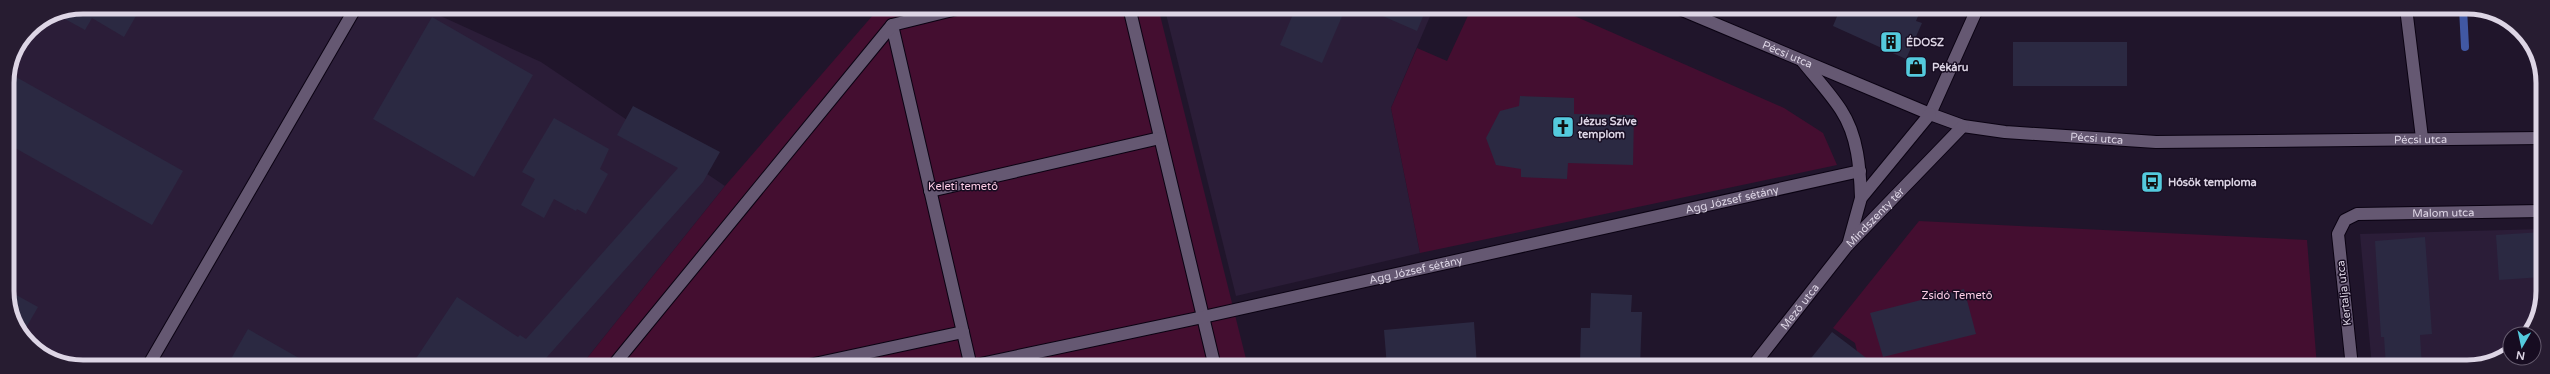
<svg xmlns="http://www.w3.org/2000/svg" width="2550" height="374" font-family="'Varela Round',sans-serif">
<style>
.built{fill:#2b1d38}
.green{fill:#440e30}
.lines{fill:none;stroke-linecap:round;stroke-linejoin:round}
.stream{stroke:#4158a3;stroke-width:8}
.building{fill:#2b2942}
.lane-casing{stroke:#0a0212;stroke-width:14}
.street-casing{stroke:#0a0212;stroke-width:14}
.secondary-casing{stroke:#0a0212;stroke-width:14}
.lane{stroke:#655872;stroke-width:12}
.street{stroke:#655872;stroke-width:12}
.secondary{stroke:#655872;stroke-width:12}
.labels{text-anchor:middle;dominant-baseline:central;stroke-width:3;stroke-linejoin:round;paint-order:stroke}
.poi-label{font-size:11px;font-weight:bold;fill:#ddd5e5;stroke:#170c21;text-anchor:start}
.street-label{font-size:11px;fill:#ddd5e5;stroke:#170c21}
.park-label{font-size:11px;fill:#fccde5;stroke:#170c21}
.rim{fill:none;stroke:#ddd5e5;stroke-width:5}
</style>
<rect width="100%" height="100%" fill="#20152b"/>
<g class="built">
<path d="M83 7H421L541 62 725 186 580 367 73 366 33 348 10 310 7 83 13 54 29 29 54 13Z"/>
<path d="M1169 7H1434L1391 108 1420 253 1236 296 1166 14Z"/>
<path d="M2542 229V301L2525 334H2510V351L2467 367H2372L2360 234Z"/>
</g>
<g class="green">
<path d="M880 7H1158L1248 367H580L725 186Z"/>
<path d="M1472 7H1554L1784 108 1823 133 1837 165 1420 253 1391 108 1417 48 1447 61Z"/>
<path d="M1919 221 2307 240 2317 367H1861L1855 343 1833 328Z"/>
</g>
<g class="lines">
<path class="stream" d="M2463 8 2465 47"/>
</g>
<g class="building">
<path d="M83 7H141L124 37 92 18 85 30 54 13Z"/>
<path d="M1296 7H1346L1322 63 1280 45Z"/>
<path d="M1362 7H1427L1417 31Z"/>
<path d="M1841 7H1922L1916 21 1922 23 1906 59 1833 26Z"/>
<path d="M432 17 533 75 474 177 373 119Z"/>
<rect x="2013" y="42" width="114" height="44"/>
<path d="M9 73 183 171 152 225 8 144Z"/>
<path d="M1520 96 1574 98V114L1634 115 1633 165 1568 163 1567 179 1521 177V169L1496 165 1486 138 1500 111 1519 106Z"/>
<path d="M633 106 720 152 703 182 539 366H411L457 297 518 337 520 335 526 339 678 168 617 135Z"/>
<path d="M554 118 609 149 600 169 608 174 586 214 577 209 576 211 554 199 544 218 521 205 535 179 522 172Z"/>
<path d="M2542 232V277L2499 280 2496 235Z"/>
<path d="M2425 237 2432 334 2420 335 2422 367H2386L2384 337H2381L2375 241Z"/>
<path d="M1964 289 1976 334 1883 357 1870 313Z"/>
<path d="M9 291 38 307 23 333 10 310Z"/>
<path d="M1591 293 1632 295 1631 312H1642L1640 367H1592V363H1580L1581 328H1590Z"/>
<path d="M1474 322 1477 367H1387L1384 330Z"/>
<path d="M248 329 313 366H227Z"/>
<path d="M1832 332 1869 360 1855 364 1856 367H1804Z"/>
</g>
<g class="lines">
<g class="lane-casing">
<g id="lane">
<path d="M1129 7 1215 367"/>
<path d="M2294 8V9"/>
<path d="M2406 8 2422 138"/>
<path d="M892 25 971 367"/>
<path d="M930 191 1160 138"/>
<path d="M148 366 356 7"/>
<path id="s1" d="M971 366 1203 317 1860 171"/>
<path d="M612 367 892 25 965 7"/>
<path d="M800 367 963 332"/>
</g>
</g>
<g class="street-casing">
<g id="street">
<path d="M1930 114 1978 7"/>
<path id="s2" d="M2352 367 2338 234 2345 220 2357 214 2542 211"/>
</g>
</g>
<g class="secondary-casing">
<g id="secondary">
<path id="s3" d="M1675 7 1930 114 1963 126 2005 132 2156 142 2542 138"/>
<path d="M1803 62C1815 77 1830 93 1841 110 1858 136 1860 168 1861 198"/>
<path d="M1848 245 1861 198 1930 114"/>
<path id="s4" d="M1752 367 1847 246 1963 126"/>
</g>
</g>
<use href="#lane" class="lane"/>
<use href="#street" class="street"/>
<use href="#secondary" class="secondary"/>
</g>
<defs>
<g id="building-square" transform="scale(1.15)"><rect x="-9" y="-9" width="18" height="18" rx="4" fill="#54cadd" stroke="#170c21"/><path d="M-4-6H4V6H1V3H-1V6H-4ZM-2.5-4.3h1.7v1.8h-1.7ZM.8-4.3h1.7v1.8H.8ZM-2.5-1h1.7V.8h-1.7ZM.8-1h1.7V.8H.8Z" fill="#111"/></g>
<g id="shop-square" transform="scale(1.15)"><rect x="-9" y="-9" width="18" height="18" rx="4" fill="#54cadd" stroke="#170c21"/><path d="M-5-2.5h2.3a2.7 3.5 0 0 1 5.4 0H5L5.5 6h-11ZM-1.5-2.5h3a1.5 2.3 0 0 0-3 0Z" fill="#111"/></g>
<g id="church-square" transform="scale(1.15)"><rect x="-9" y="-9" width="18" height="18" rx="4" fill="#54cadd" stroke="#170c21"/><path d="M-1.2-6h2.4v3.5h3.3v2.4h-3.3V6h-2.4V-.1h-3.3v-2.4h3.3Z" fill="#111"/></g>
<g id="bus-square" transform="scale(1.15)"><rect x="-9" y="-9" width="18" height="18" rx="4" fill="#54cadd" stroke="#170c21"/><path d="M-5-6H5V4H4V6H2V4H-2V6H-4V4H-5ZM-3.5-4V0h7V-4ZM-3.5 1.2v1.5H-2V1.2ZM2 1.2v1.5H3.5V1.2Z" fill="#111"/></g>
</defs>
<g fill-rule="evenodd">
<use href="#building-square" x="1891" y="42"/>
<use href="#shop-square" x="1916" y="67"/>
<use href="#church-square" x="1563" y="127"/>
<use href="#bus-square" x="2152" y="182"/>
</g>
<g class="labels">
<g class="poi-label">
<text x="1906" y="42">ÉDOSZ</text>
<text x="1932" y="67">Pékáru</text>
<text x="1578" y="121">Jézus Szíve<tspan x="1578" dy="13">templom</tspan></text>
<text x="2168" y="182">Hősök temploma</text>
</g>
<g class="street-label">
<text stroke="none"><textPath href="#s3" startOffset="122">Pécsi utca</textPath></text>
<text stroke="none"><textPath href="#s3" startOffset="770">Pécsi utca</textPath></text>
<text stroke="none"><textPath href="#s3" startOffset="446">Pécsi utca</textPath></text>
<text stroke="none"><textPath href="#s1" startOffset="779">Agg József sétány</textPath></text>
<text stroke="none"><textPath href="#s2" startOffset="249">Malom utca</textPath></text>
<text stroke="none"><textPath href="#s4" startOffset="194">Mindszenty tér</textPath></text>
<text stroke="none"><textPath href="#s1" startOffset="455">Agg József sétány</textPath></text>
<text transform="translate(2344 293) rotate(-96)">Kertalja utca</text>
<text stroke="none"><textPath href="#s4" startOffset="77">Mező utca</textPath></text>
</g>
<g class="park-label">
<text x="963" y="186">Keleti temető</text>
<text x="1957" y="295">Zsidó Temető</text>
</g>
</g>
<path d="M0 0H2550V374H0ZM83 14H2467A69 69 0 0 1 2536 83V291A69 69 0 0 1 2467 360H83A69 69 0 0 1 14 291V83A69 69 0 0 1 83 14Z" fill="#271c31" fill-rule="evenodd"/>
<path class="rim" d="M83 14H2467A69 69 0 0 1 2536 83V291A69 69 0 0 1 2467 360H83A69 69 0 0 1 14 291V83A69 69 0 0 1 83 14Z"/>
<g transform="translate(2522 346) rotate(189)"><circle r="19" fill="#170c21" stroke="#665c6f"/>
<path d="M0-3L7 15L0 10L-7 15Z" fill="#54cadd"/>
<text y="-6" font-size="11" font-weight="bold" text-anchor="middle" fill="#ddd5e5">N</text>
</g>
</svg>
